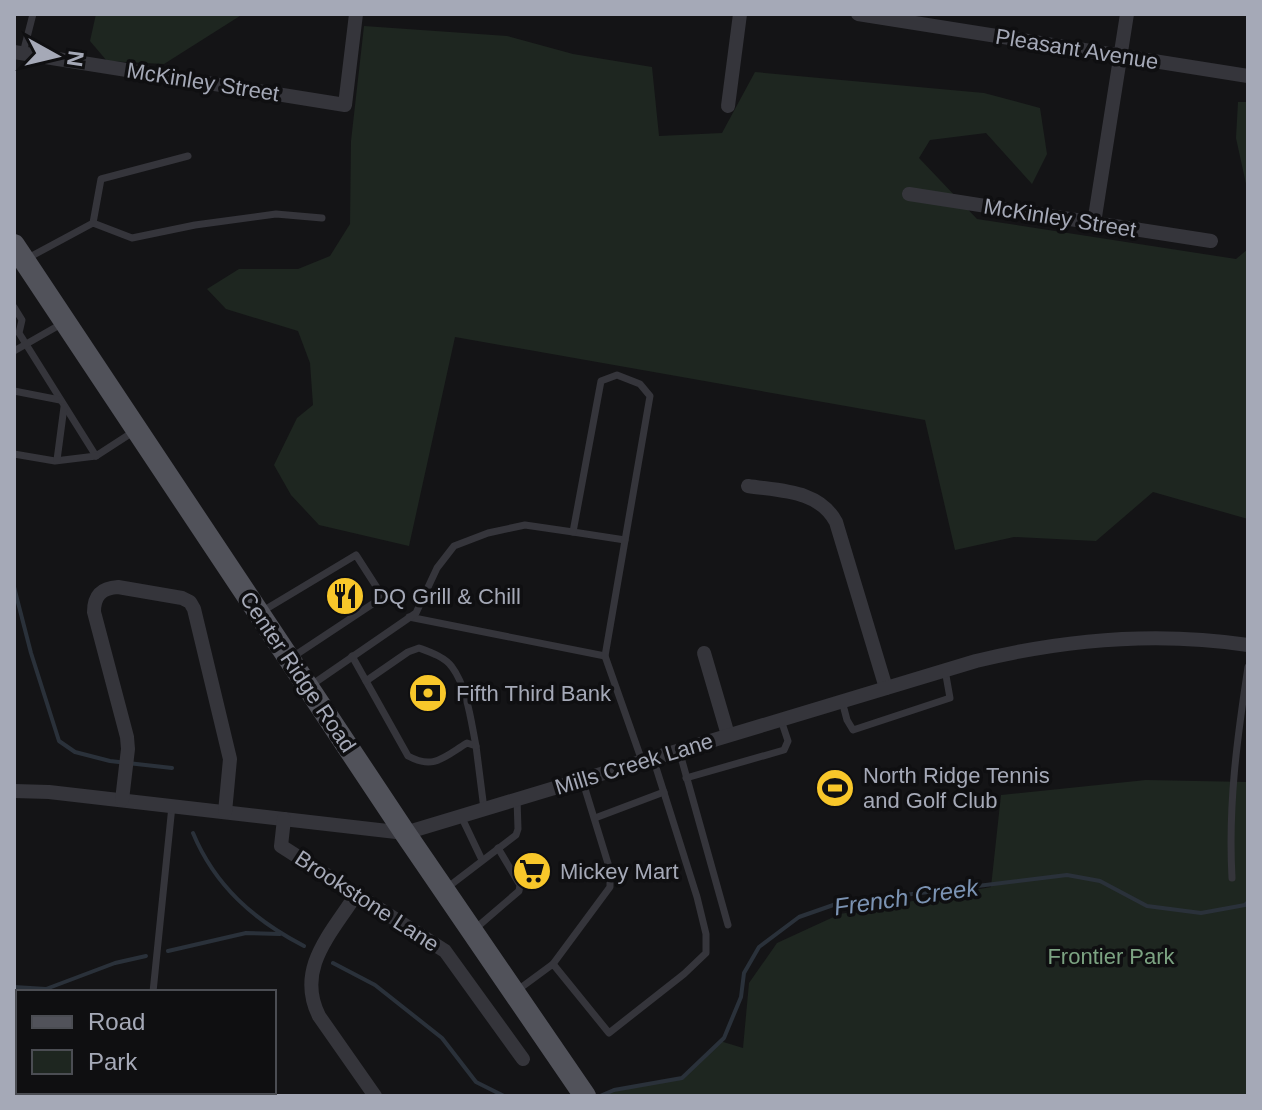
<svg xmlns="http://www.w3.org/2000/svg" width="1262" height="1110" font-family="Helvetica,sans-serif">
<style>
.green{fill:#1e2620}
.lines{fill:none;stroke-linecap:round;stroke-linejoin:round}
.stream{stroke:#2a313a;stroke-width:4}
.service{stroke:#35353b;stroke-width:7}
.minor{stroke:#35353b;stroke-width:14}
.primary{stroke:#51525a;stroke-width:22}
.labels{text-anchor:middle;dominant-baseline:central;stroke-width:7;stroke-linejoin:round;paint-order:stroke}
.street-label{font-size:22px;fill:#a5a9b7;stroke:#0f0f11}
.poi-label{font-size:22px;fill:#a5a9b7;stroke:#0f0f11;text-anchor:start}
.park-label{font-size:22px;fill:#7ca382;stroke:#0f0f11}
.water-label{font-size:24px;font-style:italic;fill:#7b93b3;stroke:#0f0f11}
</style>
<rect width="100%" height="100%" fill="#141416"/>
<g class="green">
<path d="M96 14H243L164 64 107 61 90 41Z"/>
<path d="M364 26 507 36 573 54 652 67 659 136 722 133 755 72 984 93 1040 108 1047 154 1032 184 986 133 930 140 919 158 977 219 1236 259 1248 249V519L1153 492 1096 541 1014 537 955 550 925 420 455 337 409 546 319 525 291 495 274 465 297 418 313 405 310 363 298 331 226 309 207 289 239 269H298L330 256 350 224 351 141Z"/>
<path d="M1238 102H1248V193L1236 138Z"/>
<path d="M1146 780 1248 782V1096H609L607 1093 682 1078 720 1041 743 1048 749 983 777 943 840 914 991 887 1001 795Z"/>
</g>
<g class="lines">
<g class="stream">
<path d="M14 587 31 653 59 741 75 752 110 761 172 768"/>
<path d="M193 833C215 886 254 920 304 946"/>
<path d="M168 951 246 933 280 934"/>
<path d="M333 963 375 985 442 1038 476 1082 504 1096"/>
<path d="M14 987 46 989 115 963 146 956"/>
<path d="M600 1096 614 1090 682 1078 724 1038 741 997 744 973 759 947 799 917 839 903 1067 875 1100 881 1147 906 1201 913 1245 905 1248 902"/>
</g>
<g class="service">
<path d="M23 53 33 14"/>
<path d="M93 223 101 179 188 156"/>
<path d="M26 259 93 223 132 238 195 225 276 214 322 218"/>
<path d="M14 307 22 320 19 333 96 456 133 432"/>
<path d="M14 351 63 323"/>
<path d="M14 391 60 400"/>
<path d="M14 454 55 461 96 456"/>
<path d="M57 460 64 407"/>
<path d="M573 532 625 540"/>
<path d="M261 612 356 555 383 597 291 658"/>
<path d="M409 617 605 656"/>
<path d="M352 656 408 756C434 770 444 757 467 743L476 746 484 809"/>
<path d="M366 681 408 652 419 648C430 652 445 657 452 667 467 687 471 721 476 746"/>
<path d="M310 686 416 613 437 568 454 546 488 533 525 525 573 532 601 381 617 375 640 384 650 396 605 656 642 761"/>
<path d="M842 701 847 720 853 730 950 698 945 670"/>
<path d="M679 750 728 925"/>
<path d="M686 778 784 750 788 741 781 720"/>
<path d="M461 816 482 860"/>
<path d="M595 818 664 792"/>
<path d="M1232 878C1228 805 1237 739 1248 667"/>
<path d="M448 887 516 835 518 829 517 799"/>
<path d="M476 928 519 891 520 885 498 848"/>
<path d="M553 964 610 887V870L582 779"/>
<path d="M153 992 172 806"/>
<path d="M515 992 553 964 609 1033 684 974 706 953V934L697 897 653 758"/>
<path d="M14 1034 18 1033"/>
<path d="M14 1067 18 1066"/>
</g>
<g class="minor">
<path d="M858 14 1248 76"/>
<path d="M14 52 345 105 356 14"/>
<path d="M728 106 740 14"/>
<path d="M909 194 1211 241"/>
<path d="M1094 223 1127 14"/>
<path d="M748 486C781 491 819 490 836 522L886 688"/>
<path d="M704 653 728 735"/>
<path d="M14 791 49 792 405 833 976 661C1066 639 1155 631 1248 645"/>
<path d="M122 800 128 749 127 737 94 612C94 596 101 588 118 587L182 598 190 602 194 609 230 759 225 812"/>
<path d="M284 819 281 846 445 951 523 1059"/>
<path d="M357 893C332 933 295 968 319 1016L375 1096"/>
</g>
<path class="primary" d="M14 245 405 833 585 1096"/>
</g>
<defs>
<g id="restaurant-disc" transform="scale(2)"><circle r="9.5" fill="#f8c72a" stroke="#0f0f11"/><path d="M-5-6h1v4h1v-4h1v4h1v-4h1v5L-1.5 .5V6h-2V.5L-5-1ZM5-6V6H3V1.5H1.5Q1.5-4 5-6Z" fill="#111"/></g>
<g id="bank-disc" transform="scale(2)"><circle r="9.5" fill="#f8c72a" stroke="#0f0f11"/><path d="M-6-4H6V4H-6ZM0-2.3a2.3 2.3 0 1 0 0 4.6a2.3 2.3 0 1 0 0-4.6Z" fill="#111"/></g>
<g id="stadium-disc" transform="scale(2)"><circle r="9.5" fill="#f8c72a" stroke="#0f0f11"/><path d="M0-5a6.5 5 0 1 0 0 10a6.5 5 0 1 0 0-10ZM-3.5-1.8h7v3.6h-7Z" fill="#111"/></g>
<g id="supermarket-disc" transform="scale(2)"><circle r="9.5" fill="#f8c72a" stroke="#0f0f11"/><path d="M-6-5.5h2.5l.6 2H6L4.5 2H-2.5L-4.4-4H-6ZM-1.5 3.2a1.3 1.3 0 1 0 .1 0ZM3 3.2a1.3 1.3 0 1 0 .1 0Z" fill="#111"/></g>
</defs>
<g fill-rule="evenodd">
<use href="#restaurant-disc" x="345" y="596"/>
<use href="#bank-disc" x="428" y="693"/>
<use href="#stadium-disc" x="835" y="788"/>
<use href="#supermarket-disc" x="532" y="871"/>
</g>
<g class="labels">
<g class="street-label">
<text transform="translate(1077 49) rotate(9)">Pleasant Avenue</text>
<text transform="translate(203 82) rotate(9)">McKinley Street</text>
<text transform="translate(1060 218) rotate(9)">McKinley Street</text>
<text transform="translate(298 672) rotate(56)">Center Ridge Road</text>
<text transform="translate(634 764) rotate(-17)">Mills Creek Lane</text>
<text transform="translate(367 901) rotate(33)">Brookstone Lane</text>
</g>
<g class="poi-label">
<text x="373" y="596">DQ Grill &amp; Chill</text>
<text x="456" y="693">Fifth Third Bank</text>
<text x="863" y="775">North Ridge Tennis<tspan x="863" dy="25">and Golf Club</tspan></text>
<text x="560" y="871">Mickey Mart</text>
</g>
<g class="park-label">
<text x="1111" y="956">Frontier Park</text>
</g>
<g class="water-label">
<text transform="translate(906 897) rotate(-8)">French Creek</text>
</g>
</g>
<rect width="1262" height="1110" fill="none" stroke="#a5a9b7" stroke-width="32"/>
<rect x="16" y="990" width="260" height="104" fill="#0f0f11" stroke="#4b4d53" stroke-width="2"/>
<rect x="32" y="1016" width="40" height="12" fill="#51525a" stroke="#4b4d53" stroke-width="2"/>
<text x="88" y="1030" font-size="24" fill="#a5a9b7">Road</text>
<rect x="32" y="1050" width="40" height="24" fill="#1e2620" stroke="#4b4d53" stroke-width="2"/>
<text x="88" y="1070" font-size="24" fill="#a5a9b7">Park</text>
<g transform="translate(56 56) rotate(98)" stroke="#0f0f11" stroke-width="6" paint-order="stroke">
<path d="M0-6L14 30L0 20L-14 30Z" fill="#a5a9b7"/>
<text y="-12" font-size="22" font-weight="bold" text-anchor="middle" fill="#a5a9b7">N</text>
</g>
</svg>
